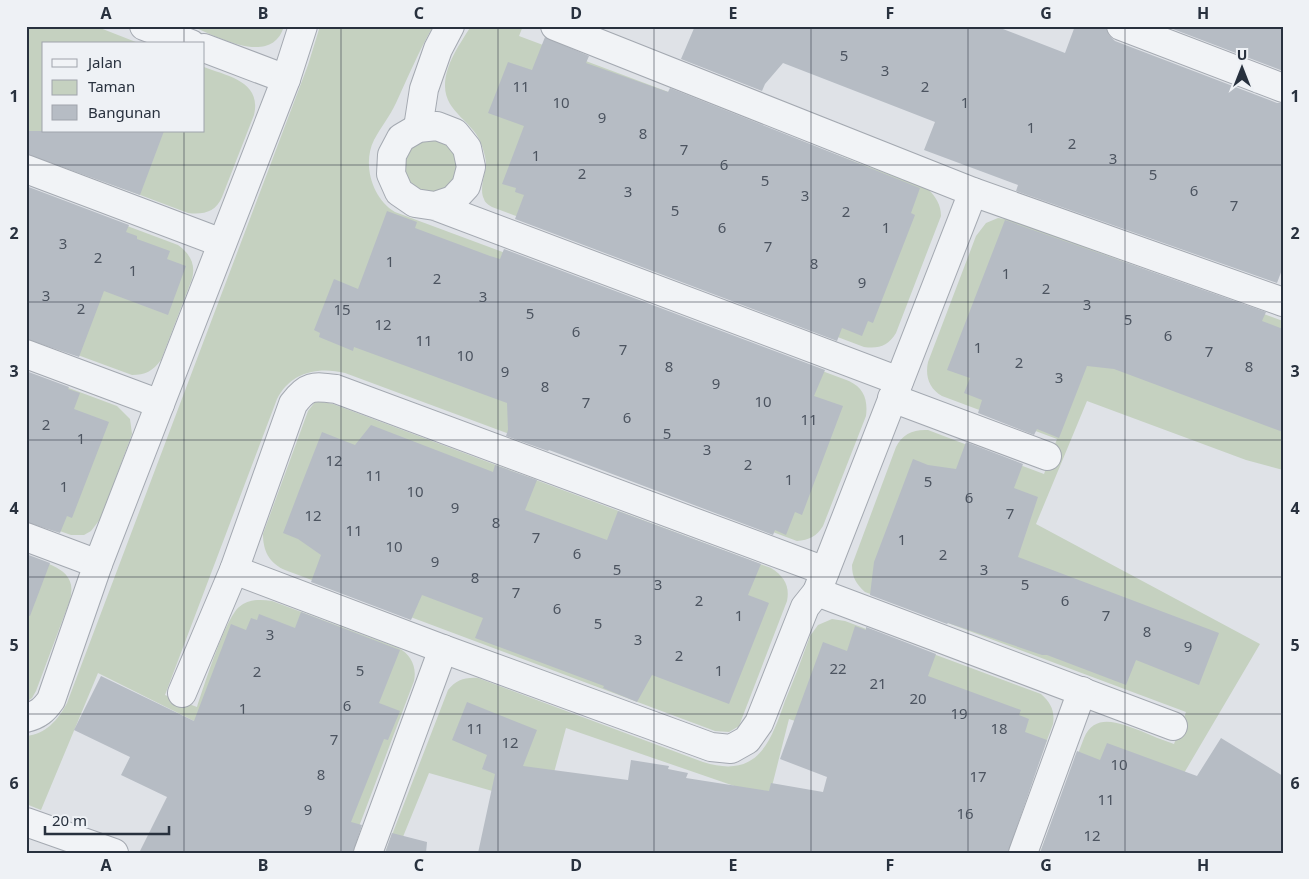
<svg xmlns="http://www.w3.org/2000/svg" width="1309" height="879" font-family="'Noto Sans',sans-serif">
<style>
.green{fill:#c5d1c0}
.building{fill:#b6bcc4}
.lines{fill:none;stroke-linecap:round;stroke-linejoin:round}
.minor-casing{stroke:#a4a9b1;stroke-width:30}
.minor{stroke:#f1f3f6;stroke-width:28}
.grid{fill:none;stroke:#28313e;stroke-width:1;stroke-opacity:0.55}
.labels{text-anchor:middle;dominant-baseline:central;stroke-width:5;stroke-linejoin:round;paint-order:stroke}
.number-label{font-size:15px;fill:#4c5460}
.neatline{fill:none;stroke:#28313e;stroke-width:2}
.grid-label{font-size:16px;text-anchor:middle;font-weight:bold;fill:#28313e}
</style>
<rect width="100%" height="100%" fill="#dfe2e7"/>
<g class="green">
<path d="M26 26H95L141 44H44V131H204V67C227 76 262 81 254 115L222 197C216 212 203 215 188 213L26 152Z"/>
<path d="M191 26H284C272 68 217 36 191 26Z"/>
<path d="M320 26H433C419 51 408 77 396 103 390 116 381 127 374 140 362 164 372 198 395 212L849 381C864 388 868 400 866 416L823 526C817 536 809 540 797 541L345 373C317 366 290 373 277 399L165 695 197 707C204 686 225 619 239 607 249 599 260 599 272 601L398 648C411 654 417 667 414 681L349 853 292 770 98 673 41 810 26 804V736C46 734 58 720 67 703L308 65Z"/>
<path d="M471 26H523L519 36 928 189C936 197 941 205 941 216L896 333C888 346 879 349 864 347L492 207C489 205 485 203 484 199 479 190 485 175 486 165 486 159 484 152 482 146 475 122 445 113 445 86 445 64 460 44 471 26Z"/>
<path d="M436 137 454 149C455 155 458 162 458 168 457 201 397 199 405 160 406 156 406 149 410 146 415 141 429 139 436 137Z"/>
<path d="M26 188 178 245C190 254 196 264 192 279L161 360C153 371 145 375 132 375L26 336Z"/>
<path d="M998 218 1012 220 1283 321V470L1246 460 1087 401 1036 524 1260 644 1137 853H1040L1084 738C1095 711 1122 724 1141 731 1152 736 1163 740 1174 744L1186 712 865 592C856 584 852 577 852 565L896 447C902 434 914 429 928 430L1044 474 1057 439 942 396C929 389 925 376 928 362L976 236 986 223Z"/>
<path d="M26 372 117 406 130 419 132 434 101 518 91 531 84 535H71L26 519Z"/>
<path d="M315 402H323L333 404 771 568C784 576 790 586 787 601L739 726 729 732 715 731 285 570C269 563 263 551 263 534L308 411Z"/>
<path d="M26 556C48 564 79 569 70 600L36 691 32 698 26 702Z"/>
<path d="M832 619 845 621 1041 694C1051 703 1055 711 1053 724L1005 852 936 767 789 719 769 798 566 728 545 806 429 773 398 849 385 853 448 690C456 680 465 677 478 678L703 762C757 779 770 744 785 701 794 680 802 658 810 636L818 625Z"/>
</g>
<g class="building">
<path d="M695 26H995L1065 53 1075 26H1106L1109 35 1115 41 1277 103H1283V267L1277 283 1016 191 1018 185 924 150 935 122 814 75 783 63 765 84 762 91 681 59Z"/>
<path d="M1165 26H1283V71Z"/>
<path d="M545 37 589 56 586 63 668 92 670 88 920 188 911 213 915 215 873 323 868 321 862 336 842 328 837 341 515 219 524 195 515 192 516 188 502 184 524 126 488 113 508 62 532 70Z"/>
<path d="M26 131H164L140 195 26 154Z"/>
<path d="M26 186 129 225 126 232 137 236V239L170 251 167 259 186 266 168 315 104 291 79 357 26 339Z"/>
<path d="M387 211 417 222 415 228 490 256 500 259 504 249 825 370 814 396 843 406 802 515 795 512 786 535 775 530 773 535 549 450 548 451 506 436 508 430 507 403 354 347 353 351 319 337 320 333 314 330 334 279 358 289Z"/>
<path d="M1005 220 1266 312 1262 321 1283 329V432L1114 369 1087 366 1059 438 1037 429 1034 435 978 413 982 400 964 393 970 378 947 370Z"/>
<path d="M26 371 69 387 68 389 80 393 74 409 109 422 72 518 67 516 60 533 26 522Z"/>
<path d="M371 425 493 472 495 465 537 480 525 510 607 540 618 511 761 564 748 595 769 603 729 704 652 675 637 702 603 688 604 686 475 638 483 618 422 595 411 620 311 582 321 555 298 539 283 533 302 483 322 432 355 445Z"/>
<path d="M966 442 1023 464 1014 488 1038 497 1018 557 1219 633 1199 685 1136 660 1126 685 1047 655H1042L948 623 947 624 870 595 874 562 913 459 928 465 956 469Z"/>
<path d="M26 554 50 563 30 616 26 615Z"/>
<path d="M301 612 400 650 379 703 400 711 388 740 384 739 351 822 362 825 353 853H139L167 797 121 775 130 757 74 730 101 676 194 721 231 624 246 630 251 618 257 620 259 614 295 628Z"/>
<path d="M855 626 866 630V627L936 654 928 676 1021 710 1019 715 1029 719 1025 732 1047 740 1008 853H478L495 774 482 769 487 755 452 740 467 702 537 730 523 766 628 780 631 760 669 766 668 769 688 773 686 778 769 791 771 783 823 792 827 777 780 759 823 642 847 651Z"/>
<path d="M1221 738 1283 776V853H1040L1077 751 1100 760 1107 743 1197 776Z"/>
<path d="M392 833 427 842 426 853H385Z"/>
</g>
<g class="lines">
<g class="minor-casing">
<g id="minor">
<path d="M144 26 191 44"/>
<path d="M555 26 973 192 1283 302"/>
<path d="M1121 26 1283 88"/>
<path d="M204 48 286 79"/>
<path d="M418 128 424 89 438 49 450 26"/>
<path d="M26 169 222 243"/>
<path d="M435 206 453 200 466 186 471 167 467 148 455 133 437 126 418 128 401 138 392 155 391 174 399 192 415 203 435 206 899 381"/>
<path d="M26 354 160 404"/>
<path d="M892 398 1047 456"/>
<path d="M26 537 98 564"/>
<path d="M234 570 443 649 711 747 731 749 747 740 759 723 805 607 817 592 973 192"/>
<path d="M817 592 1173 726"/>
<path d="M182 693 234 570 293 404C307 385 313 386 336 389L825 571"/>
<path d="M26 718C38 715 44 710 51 700L98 564 286 79 303 26"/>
<path d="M26 822 114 853"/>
<path d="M368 853 443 649"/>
<path d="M1023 853 1082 691"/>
</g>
</g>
<use href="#minor" class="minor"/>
</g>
<path class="grid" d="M184 26V44M341 26V853M498 26V853M654 26V853M811 26V853M968 26V853M1125 26V853M184 131V853M26 165H1283M26 302H1283M26 440H1283M26 577H1283M26 714H1283"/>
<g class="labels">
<g class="number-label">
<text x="844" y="55">5</text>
<text x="885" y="70">3</text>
<text x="521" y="86">11</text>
<text x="925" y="86">2</text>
<text x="561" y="102">10</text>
<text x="965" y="102">1</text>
<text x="602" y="117">9</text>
<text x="1031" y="127">1</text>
<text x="643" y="133">8</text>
<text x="1072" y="143">2</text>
<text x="684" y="149">7</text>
<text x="536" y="155">1</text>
<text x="1113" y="158">3</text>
<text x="724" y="164">6</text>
<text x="582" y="173">2</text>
<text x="1153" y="174">5</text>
<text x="765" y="180">5</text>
<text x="1194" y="190">6</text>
<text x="628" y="191">3</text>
<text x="805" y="195">3</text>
<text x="1234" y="205">7</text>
<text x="675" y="210">5</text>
<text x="846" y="211">2</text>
<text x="722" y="227">6</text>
<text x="886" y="227">1</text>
<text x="63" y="243">3</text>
<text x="768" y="246">7</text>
<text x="98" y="257">2</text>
<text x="390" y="261">1</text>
<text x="814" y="263">8</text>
<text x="133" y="270">1</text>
<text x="1006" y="273">1</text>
<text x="437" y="278">2</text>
<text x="862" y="282">9</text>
<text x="1046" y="288">2</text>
<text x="46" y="295">3</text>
<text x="483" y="296">3</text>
<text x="1087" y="304">3</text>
<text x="81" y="308">2</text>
<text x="342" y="309">15</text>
<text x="530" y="313">5</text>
<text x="1128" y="319">5</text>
<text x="383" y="324">12</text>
<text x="576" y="331">6</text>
<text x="1168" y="335">6</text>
<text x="424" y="340">11</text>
<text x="978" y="347">1</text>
<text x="623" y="349">7</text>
<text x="1209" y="351">7</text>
<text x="465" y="355">10</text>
<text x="1019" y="362">2</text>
<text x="669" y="366">8</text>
<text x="1249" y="366">8</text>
<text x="505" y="371">9</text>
<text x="1059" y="377">3</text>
<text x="716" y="383">9</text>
<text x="545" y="386">8</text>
<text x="763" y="401">10</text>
<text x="586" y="402">7</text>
<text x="627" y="417">6</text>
<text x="809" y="419">11</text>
<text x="46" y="424">2</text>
<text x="667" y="433">5</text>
<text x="81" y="438">1</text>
<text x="707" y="449">3</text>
<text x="334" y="460">12</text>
<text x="748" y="464">2</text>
<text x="374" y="475">11</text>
<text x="789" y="479">1</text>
<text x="928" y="481">5</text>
<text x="64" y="486">1</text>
<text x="415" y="491">10</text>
<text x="969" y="497">6</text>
<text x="455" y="507">9</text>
<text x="1010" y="513">7</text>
<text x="313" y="515">12</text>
<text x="496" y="522">8</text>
<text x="354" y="530">11</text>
<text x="536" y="537">7</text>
<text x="902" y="539">1</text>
<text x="394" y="546">10</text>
<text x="577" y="553">6</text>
<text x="943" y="554">2</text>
<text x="435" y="561">9</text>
<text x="617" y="569">5</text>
<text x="984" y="569">3</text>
<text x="475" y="577">8</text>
<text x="658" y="584">3</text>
<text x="1025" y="584">5</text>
<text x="516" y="592">7</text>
<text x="699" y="600">2</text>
<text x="1065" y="600">6</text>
<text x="557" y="608">6</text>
<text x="739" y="615">1</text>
<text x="1106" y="615">7</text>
<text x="598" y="623">5</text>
<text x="1147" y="631">8</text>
<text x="270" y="634">3</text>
<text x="638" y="639">3</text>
<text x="1188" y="646">9</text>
<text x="679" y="655">2</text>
<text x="838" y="668">22</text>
<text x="360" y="670">5</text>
<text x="719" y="670">1</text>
<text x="257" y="671">2</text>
<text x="878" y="683">21</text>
<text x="918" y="698">20</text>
<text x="347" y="705">6</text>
<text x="243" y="708">1</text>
<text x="959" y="713">19</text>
<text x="475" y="728">11</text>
<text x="999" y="728">18</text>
<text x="334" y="739">7</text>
<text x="510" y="742">12</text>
<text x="1119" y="764">10</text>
<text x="321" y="774">8</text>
<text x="978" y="776">17</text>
<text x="1106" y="799">11</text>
<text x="308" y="809">9</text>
<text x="965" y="813">16</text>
<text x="1092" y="835">12</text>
</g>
</g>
<rect width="1309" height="879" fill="none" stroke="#eef1f5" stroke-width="55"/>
<rect x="42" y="42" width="162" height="90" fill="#eef1f5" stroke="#9fa4ac"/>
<rect x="52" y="59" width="25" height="8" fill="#f1f3f6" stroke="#9fa4ac"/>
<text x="88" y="68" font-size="15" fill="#28313e">Jalan</text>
<rect x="52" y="80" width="25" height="15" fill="#c5d1c0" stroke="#9fa4ac"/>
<text x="88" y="92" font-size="15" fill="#28313e">Taman</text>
<rect x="52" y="105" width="25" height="15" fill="#b6bcc4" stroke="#9fa4ac"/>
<text x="88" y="118" font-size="15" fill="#28313e">Bangunan</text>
<g transform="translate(1242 68)" stroke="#eef1f5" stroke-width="4" paint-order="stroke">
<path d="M0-4L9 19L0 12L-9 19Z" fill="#28313e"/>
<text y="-8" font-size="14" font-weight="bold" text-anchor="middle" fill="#28313e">U</text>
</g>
<path d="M45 826v8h124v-8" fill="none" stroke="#28313e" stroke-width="2.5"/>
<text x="52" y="826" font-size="15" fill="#28313e" stroke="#eef1f5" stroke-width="4" paint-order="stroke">20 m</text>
<rect x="28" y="28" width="1254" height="824" class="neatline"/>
<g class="grid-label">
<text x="106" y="19">A</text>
<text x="263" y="19">B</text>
<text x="419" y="19">C</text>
<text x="576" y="19">D</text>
<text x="733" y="19">E</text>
<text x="890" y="19">F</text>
<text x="1046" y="19">G</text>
<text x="1203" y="19">H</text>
<text x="14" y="102">1</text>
<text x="1295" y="102">1</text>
<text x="14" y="239">2</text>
<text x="1295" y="239">2</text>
<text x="14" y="377">3</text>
<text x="1295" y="377">3</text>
<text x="14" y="514">4</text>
<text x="1295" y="514">4</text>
<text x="14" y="651">5</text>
<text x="1295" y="651">5</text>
<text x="14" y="789">6</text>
<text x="1295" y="789">6</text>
<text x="106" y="871">A</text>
<text x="263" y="871">B</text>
<text x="419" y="871">C</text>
<text x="576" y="871">D</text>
<text x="733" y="871">E</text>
<text x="890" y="871">F</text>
<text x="1046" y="871">G</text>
<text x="1203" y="871">H</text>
</g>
</svg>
